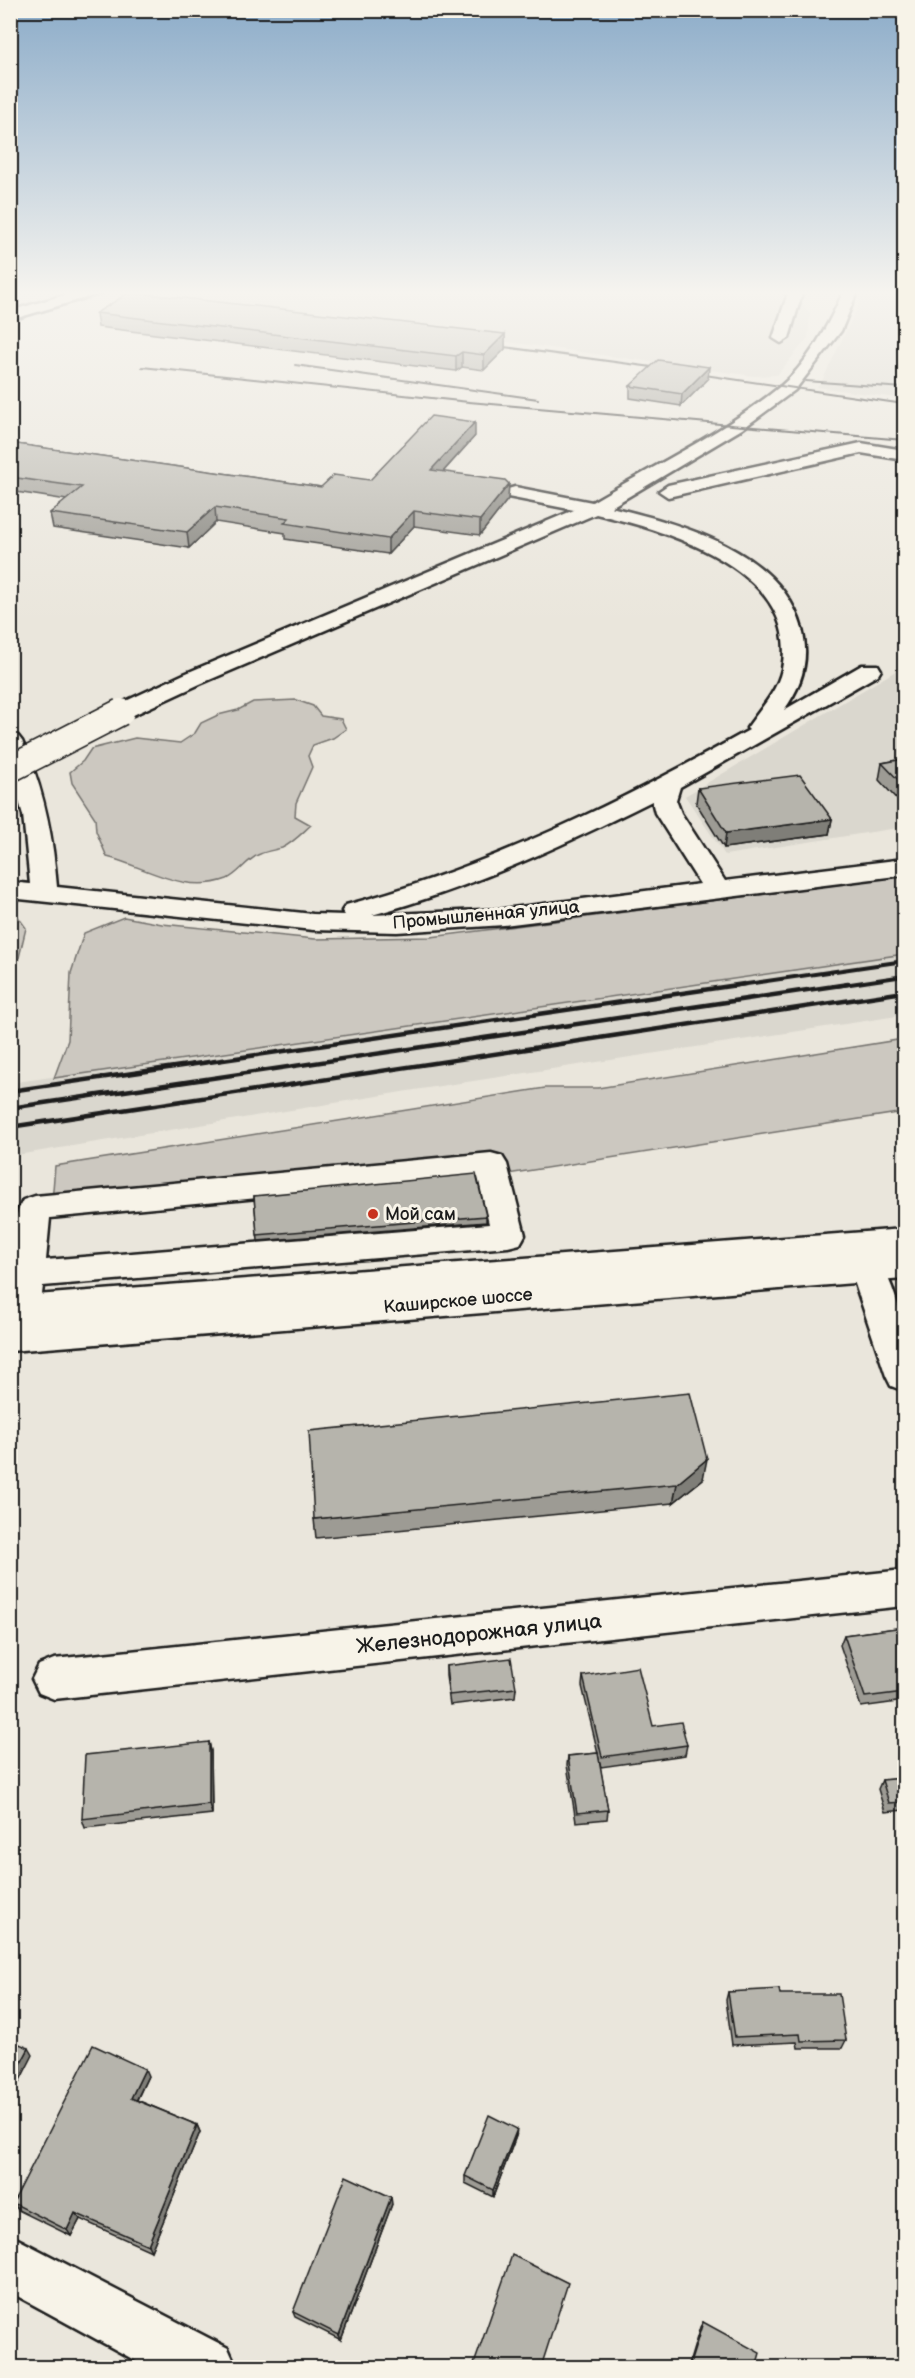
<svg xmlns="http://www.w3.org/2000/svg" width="915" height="2378" font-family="'Balsamiq Sans',sans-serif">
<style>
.built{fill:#dad7ce}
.green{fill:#ccc8c0;stroke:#74726e;stroke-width:1.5}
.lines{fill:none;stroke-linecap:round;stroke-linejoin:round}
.minor-casing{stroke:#1c1c1c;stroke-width:5}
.major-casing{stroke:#1c1c1c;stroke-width:5}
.highway-casing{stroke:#1c1c1c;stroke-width:5}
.minor{fill:#f7f3e8;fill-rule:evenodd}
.major{fill:#f7f3e8;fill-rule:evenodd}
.highway{fill:#f7f3e8;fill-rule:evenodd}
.rail-far2{stroke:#1c1c1c;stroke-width:2}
.rail-far1{stroke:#1c1c1c;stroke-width:4}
.rail{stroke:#1c1c1c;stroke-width:4.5}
.minor-bridge-casing{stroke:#1c1c1c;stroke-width:29;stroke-linecap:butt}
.minor-bridge{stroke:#f7f3e8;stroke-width:26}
.wall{fill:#9d9b94;stroke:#1c1c1c;stroke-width:1.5}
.shaded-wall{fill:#7f7e78;stroke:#1c1c1c;stroke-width:1.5}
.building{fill:#b6b4ac;stroke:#1c1c1c;stroke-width:1.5}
.poi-dot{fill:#c8321e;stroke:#f7f3e8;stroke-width:2}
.labels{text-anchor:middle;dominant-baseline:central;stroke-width:6;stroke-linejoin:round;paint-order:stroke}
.street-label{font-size:18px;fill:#1c1c1c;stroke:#f7f3e8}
.poi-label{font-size:18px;fill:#1c1c1c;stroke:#f7f3e8;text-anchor:start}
.near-street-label{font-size:21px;fill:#1c1c1c;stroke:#f7f3e8}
</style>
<rect width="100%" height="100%" fill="#eae6dc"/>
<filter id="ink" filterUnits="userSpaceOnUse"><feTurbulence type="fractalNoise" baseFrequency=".0167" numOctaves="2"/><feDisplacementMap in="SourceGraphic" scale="12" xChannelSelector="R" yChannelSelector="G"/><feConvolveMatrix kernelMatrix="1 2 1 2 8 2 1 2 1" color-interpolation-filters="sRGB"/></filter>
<g filter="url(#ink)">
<g class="built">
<path d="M141 290H241L332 297 392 290H793L810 313 808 338 777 375 754 376 138 291Z"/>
<path d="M866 290H904V399L817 387 823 379Z"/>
<path d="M904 666V827L725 855 685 796Z"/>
<path d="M904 954V1015L408 1091 11 1156 10 1083Z"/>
</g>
<g class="green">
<path d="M296 700 313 706 321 716 341 719 346 729 333 738 313 745 308 756 312 767 296 803 295 816 311 825C302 833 293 843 282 848 275 850 267 851 260 854 247 859 239 874 227 879 184 895 147 867 107 857L96 831 95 818 72 783 70 772 83 761 91 749 135 738 180 743 195 733 201 723 218 715 238 710 253 702Z"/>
<path d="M904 876V954L54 1078 68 1040 71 973 84 933 124 917 162 924 315 939 431 937Z"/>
<path d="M11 913 16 914 26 928 12 987 11 1008Z"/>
<path d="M904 1039V1112L501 1175 52 1202 55 1166 545 1088H598Z"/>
</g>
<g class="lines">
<g class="minor-casing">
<g id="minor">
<path d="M789 290H803L789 338 781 343 773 338Z"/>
<path d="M844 290H858L841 331 795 390 742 429 611 507C680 524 781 550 802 629 810 658 802 686 784 710L862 665H878L881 670 878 675 680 787 676 800 681 813 725 881 904 859V875L504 925 397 932 313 930 10 898V882L30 884 23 815 10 770V734L18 736 22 741C44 788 53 836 57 887L313 914 345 915 342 911 346 905C487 868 622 801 749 730L747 728C760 709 777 692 782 669 801 570 669 531 596 514L200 684 129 717H113L109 712 113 707 184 674 574 510 508 497 506 493 508 489 515 487 592 502C655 465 725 432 782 385 809 362 830 322 844 290ZM652 801 655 813 700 884 504 909 372 915C469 889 562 846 652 801Z"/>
<path d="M861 443 904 450V460L861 453 668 497 659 491 668 485Z"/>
<path d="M491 1153 502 1156 507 1164 525 1235 520 1244 508 1247 43 1286 40 1310 35 1320 22 1324 10 1320C10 1288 7 1227 23 1200L35 1196ZM478 1177 489 1224 46 1260 50 1218Z"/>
<path d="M867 1256 879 1260C902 1300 909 1346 904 1391L891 1386 886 1376 850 1269 855 1260Z"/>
<path d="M904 1570V1606L54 1699 39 1693 32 1679 39 1665 54 1659Z"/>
<path d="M10 2235 228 2348 237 2368H149L10 2292Z"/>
</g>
</g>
<g class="major-casing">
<path id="major" d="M904 1229V1279L10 1351V1297Z"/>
</g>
<g class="highway-casing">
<path id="highway" d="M81 290H104L102 293 10 320V311Z"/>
</g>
<use href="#minor" class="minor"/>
<use href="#major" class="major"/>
<use href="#highway" class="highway"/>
<g class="rail-far2">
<path d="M115 290 144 296"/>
<path d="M489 345 667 369"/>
<path d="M295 365 538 399"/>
<path d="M142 367 469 402 904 440"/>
<path d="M691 373 904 404"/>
<path d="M806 381 904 388"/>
</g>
<g class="rail-far1">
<path d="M733 986 904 961"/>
<path d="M837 986 904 976"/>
</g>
<g class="rail">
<path d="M10 1091 744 984"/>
<path d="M10 1108 848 984"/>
<path d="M10 1127 904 992"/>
</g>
<g class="minor-bridge-casing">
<path id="minor-bridge" d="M10 769 121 712"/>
</g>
<use href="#minor-bridge" class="minor-bridge"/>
</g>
<g class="wall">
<path d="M96 313 505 334V349L484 370 462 367 456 371 98 327Z"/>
<path d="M708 379 681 406 630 398V386Z"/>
<path d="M475 436 443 472 508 499 480 535 414 526 388 554 285 539V533L216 522 189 548 53 528 50 513 67 500 10 491V443L321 487 370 480Z"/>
<path d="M904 759V807L879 780 882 763Z"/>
<path d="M698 788 832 819 829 834 724 848 696 803Z"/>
<path d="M254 1196 486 1216V1222L258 1241Z"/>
<path d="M703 1479 673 1503 316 1538 314 1519Z"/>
<path d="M904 1627V1701L861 1707 840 1645 844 1635Z"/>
<path d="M446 1666 516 1688 515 1697 450 1705 446 1676Z"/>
<path d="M583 1676 653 1726 687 1745 685 1755 601 1767 598 1756 608 1810 607 1819 576 1822 567 1765 568 1756 598 1753 582 1686Z"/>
<path d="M209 1742 211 1751 212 1814 85 1828 82 1819Z"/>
<path d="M904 1778V1810L885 1812 878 1789 882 1780Z"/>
<path d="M728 1992 780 1994 846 2040 842 2048H798L797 2042 732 2045 726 2000Z"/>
<path d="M148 2076 137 2100 197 2125 200 2132 151 2251 80 2219 71 2236 18 2210 13 2203Z"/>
<path d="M516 2136 493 2197 465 2183V2176Z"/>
<path d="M392 2204 341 2340 295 2317 293 2312Z"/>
<path d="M703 2322 756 2367H688L700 2327Z"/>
</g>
<g class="shaded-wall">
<path d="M505 334V349L484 370V355Z"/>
<path d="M462 352V367L456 371V356Z"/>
<path d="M709 367 708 379 681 406 682 394Z"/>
<path d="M475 422V436L431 485V470Z"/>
<path d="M509 484 508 499 480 535V520Z"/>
<path d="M215 507 216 522 189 548 187 532Z"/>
<path d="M414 511V526L388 554V539Z"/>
<path d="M832 819 829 834 724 848 726 833Z"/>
<path d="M707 1459 703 1479 673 1503 677 1484Z"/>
<path d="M209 1742 211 1751 212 1814 209 1804Z"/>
<path d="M29 2048 33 2055 10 2100V2084Z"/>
<path d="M145 2069 148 2076 134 2105 131 2098Z"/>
<path d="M197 2125 200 2132 151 2251 148 2245Z"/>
<path d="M517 2129 516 2136 493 2197V2190Z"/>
<path d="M391 2197 392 2204 341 2340 339 2335Z"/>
<path d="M75 2213 80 2219 71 2236 67 2230Z"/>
</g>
<g class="building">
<path d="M130 292 505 334 484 355 462 352 456 356 96 313Z"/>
<path d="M658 360 709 367 682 394 630 386Z"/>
<path d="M431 416 475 422 431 470 505 480 509 484 480 520 414 511 388 539 284 523 289 518 215 507 187 532 50 513 82 487 10 477V443L321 487 334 475 370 480Z"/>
<path d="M904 759V786L882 763Z"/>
<path d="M800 775 832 819 726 833 698 788Z"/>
<path d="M476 1174 486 1216 257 1235 254 1196Z"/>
<path d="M690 1393 707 1459 677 1484 314 1519 309 1431Z"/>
<path d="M904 1627V1692L865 1697 844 1635Z"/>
<path d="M511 1658 516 1688 449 1695 446 1666Z"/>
<path d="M638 1667 653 1726 681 1722 687 1745 602 1757 583 1676Z"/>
<path d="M209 1742V1804L82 1819 85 1755Z"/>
<path d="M598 1753 608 1810 577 1813 568 1756Z"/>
<path d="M904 1778V1802L889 1803 882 1780Z"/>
<path d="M779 1989 780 1994H839L846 2040 801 2041 800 2034 735 2037 728 1992Z"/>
<path d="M10 2040 29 2048 10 2084Z"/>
<path d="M93 2045 145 2069 131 2098 197 2125 148 2245 75 2213 67 2230 13 2203Z"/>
<path d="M489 2115 517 2129 493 2190 465 2176Z"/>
<path d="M346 2176 391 2197 339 2335 293 2312Z"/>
<path d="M512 2255 568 2283 541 2367H473Z"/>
<path d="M703 2322 760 2353 756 2367H689Z"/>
</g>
</g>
<linearGradient id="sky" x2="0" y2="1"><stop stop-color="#8cacc9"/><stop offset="0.47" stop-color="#f6f4ef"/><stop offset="1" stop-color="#f6f4ef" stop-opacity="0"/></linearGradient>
<rect width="915" height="623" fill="url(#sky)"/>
<circle class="poi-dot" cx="373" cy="1214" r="6"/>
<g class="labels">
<g class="street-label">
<text transform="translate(486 915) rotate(-5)">Промышленная улица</text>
<text transform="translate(458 1301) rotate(-5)">Каширское шоссе</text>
</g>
<g class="poi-label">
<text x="385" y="1214">Мой сам</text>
</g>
<g class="near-street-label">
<text transform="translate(479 1634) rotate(-6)">Железнодорожная улица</text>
</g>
</g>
<rect width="915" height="2378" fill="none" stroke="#f7f3e8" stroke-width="36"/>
<rect x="18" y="18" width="879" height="2342" fill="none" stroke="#1c1c1c" stroke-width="2" filter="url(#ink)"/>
</svg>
